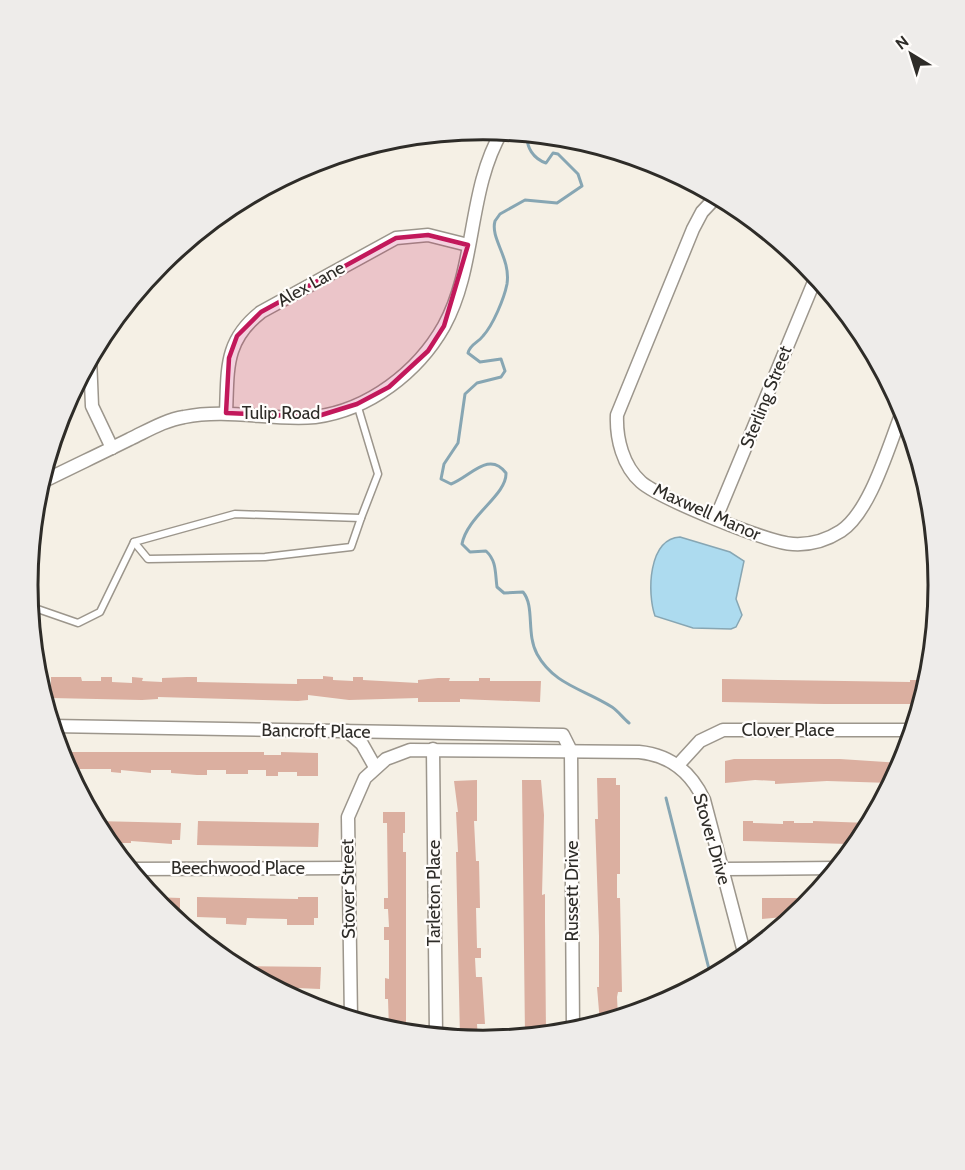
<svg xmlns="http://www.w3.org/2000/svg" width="965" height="1170" font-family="Cabin,sans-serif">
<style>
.water{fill:#addbef;stroke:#87a6b3;stroke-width:1.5}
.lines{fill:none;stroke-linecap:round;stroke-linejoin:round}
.stream{stroke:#87a6b3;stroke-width:3}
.building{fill:#dbafa0}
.service-casing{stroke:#9c968c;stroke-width:9}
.minor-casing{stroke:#9c968c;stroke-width:15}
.service{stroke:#fff;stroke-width:6}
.minor{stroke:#fff;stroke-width:12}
.marked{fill:#c2185b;fill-opacity:0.2;stroke:#c2185b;stroke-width:4.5;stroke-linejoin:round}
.labels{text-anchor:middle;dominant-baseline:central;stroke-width:4.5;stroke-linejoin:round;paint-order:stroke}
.street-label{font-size:18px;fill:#2e2c28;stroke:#fffdfb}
.rim{fill:none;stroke:#2e2c28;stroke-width:3}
</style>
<rect width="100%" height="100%" fill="#f5f0e5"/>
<path class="water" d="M680 537 730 552 744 561 736 599 742 615 736 627 731 629 693 628 655 616C647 593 648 539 680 537Z"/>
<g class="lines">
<g class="stream">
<path d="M528 134C525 147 534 159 546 163L553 153 558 154 578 174 582 186 557 203 525 200 500 214 495 221C490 239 511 258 507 284 504 299 493 325 483 336 478 343 470 344 468 353L480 362 501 359 505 371 501 377 477 383 465 394 458 443 444 464 441 479 451 484C470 477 489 450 506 473 507 495 467 516 462 544L470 552 486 551C497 561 495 574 497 587L504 593 523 592C535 606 526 634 537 654 554 685 584 689 612 707 618 711 623 718 629 723"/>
<path d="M666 798 711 977"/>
</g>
</g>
<g class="building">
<path d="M323 676 333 677V680L353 681V677H363V680L418 683V680L438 678H450L449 681H479V678H490V681H541L540 702 460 699V702H418V698L349 700 308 695V700L298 701 158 697V699L142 700 51 698V677H81L82 681H101V677H112V682L132 683V677L143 678 142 681 162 682V678L187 677H197V682L297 684V679H323Z"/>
<path d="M722 679 910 682V680H920L927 682 920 704H824L722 702Z"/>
<path d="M60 752H264V755H281V752L318 753V776H297V772H278V776H266V770H248V774H226V770H207V775H197L171 773V770H151V773L121 770V773L111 772V769H67Z"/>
<path d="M734 759H840L901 763 891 783 827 781 775 784V781L755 780 725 783V761Z"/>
<path d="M597 778H616V785H620V874H617V898H620L622 992H618L617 997 618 1018 600 1023 597 987H599V936L595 819H598Z"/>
<path d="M477 780V821H474L476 861H479L480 908H476L477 948H481V958H475L476 977H482L485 1024H477L478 1040 460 1038 456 852H458L456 812H458L454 781Z"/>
<path d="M522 780H541L544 815 542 895 545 894V921L546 1034 525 1036Z"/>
<path d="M383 812H405V833H403V852H406V1033L389 1030 388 999H385V978L389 979V940H384V927H389L388 909H384V898H388L387 823H383Z"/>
<path d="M95 821 181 823 180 840H172V844L131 841V843H111L104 838Z"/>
<path d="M198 821 319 823 318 847 197 845Z"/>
<path d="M743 821H753V823L783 824V821H794V823H813V821L869 823 856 844H848L743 841Z"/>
<path d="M152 897 180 898V918H174Z"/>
<path d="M197 897 298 899V897H318V918H314V925H287V919L247 918 246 925 226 924V918L197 917Z"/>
<path d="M762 898H802L811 899 794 916 762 919Z"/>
<path d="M233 966 321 967 320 989 273 987Z"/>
</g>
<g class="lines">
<g class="service-casing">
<g id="service">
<path d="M134 542 148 559 265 557 351 547 361 518"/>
<path d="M29 606 78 623 100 612 134 542 235 514 361 518 378 474 357 404"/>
</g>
</g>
<g class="minor-casing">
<g id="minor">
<path d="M717 196 702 212 693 229 617 415C616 439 623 466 641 482 659 498 768 543 793 544 810 545 827 540 841 531 871 511 889 444 903 410"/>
<path d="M90 357 92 406 112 448"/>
<path d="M226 413C228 369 224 341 261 312L396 238 428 235 468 245"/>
<path d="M40 483C70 468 100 454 130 439 147 431 165 420 184 417 228 408 272 421 315 417 369 410 418 372 444 326 477 266 467 191 502 131"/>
<path d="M716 518 816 277"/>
<path d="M52 726 563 735 571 751 573 1031"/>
<path d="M347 731 362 744 375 767"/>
<path d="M433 749 436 1036"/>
<path d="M678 765 700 741 723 730H912"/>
<path d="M129 869 347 868"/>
<path d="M722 869 837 868"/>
<path d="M351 1019 348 817 365 778 386 759 410 750 639 752C670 755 691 772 704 800L745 956"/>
</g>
</g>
<use href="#service" class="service"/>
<use href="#minor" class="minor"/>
</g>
<path class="marked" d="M428 235 468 245 444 326 428 351 389 387 357 404 315 417 226 413 229 358 237 336 261 312 396 238Z"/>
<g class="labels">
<g class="street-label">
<text transform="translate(311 284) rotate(-29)">Alex Lane</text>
<text transform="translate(766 397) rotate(-68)">Sterling Street</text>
<text x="281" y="413">Tulip Road</text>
<text transform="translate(707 512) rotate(24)">Maxwell Manor</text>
<text x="788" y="730">Clover Place</text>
<text transform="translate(316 731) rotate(1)">Bancroft Place</text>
<text transform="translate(712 839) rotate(74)">Stover Drive</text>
<text x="238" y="868">Beechwood Place</text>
<text transform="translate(348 889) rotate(-91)">Stover Street</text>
<text transform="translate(572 891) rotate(-90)">Russett Drive</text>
<text transform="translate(434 893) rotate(-90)">Tarleton Place</text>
</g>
</g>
<path d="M0 0H965V1170H0ZM38 585a445 445 0 1 1 890 0a445 445 0 1 1-890 0Z" fill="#eeecea" fill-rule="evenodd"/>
<path class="rim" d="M38 585a445 445 0 1 1 890 0a445 445 0 1 1-890 0Z"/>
<g transform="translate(911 54) rotate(322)" stroke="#fffdfb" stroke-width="4.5" paint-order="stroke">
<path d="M0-4.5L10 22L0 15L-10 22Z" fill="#2e2c28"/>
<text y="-9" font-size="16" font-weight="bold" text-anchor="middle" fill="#2e2c28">N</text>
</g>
</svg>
